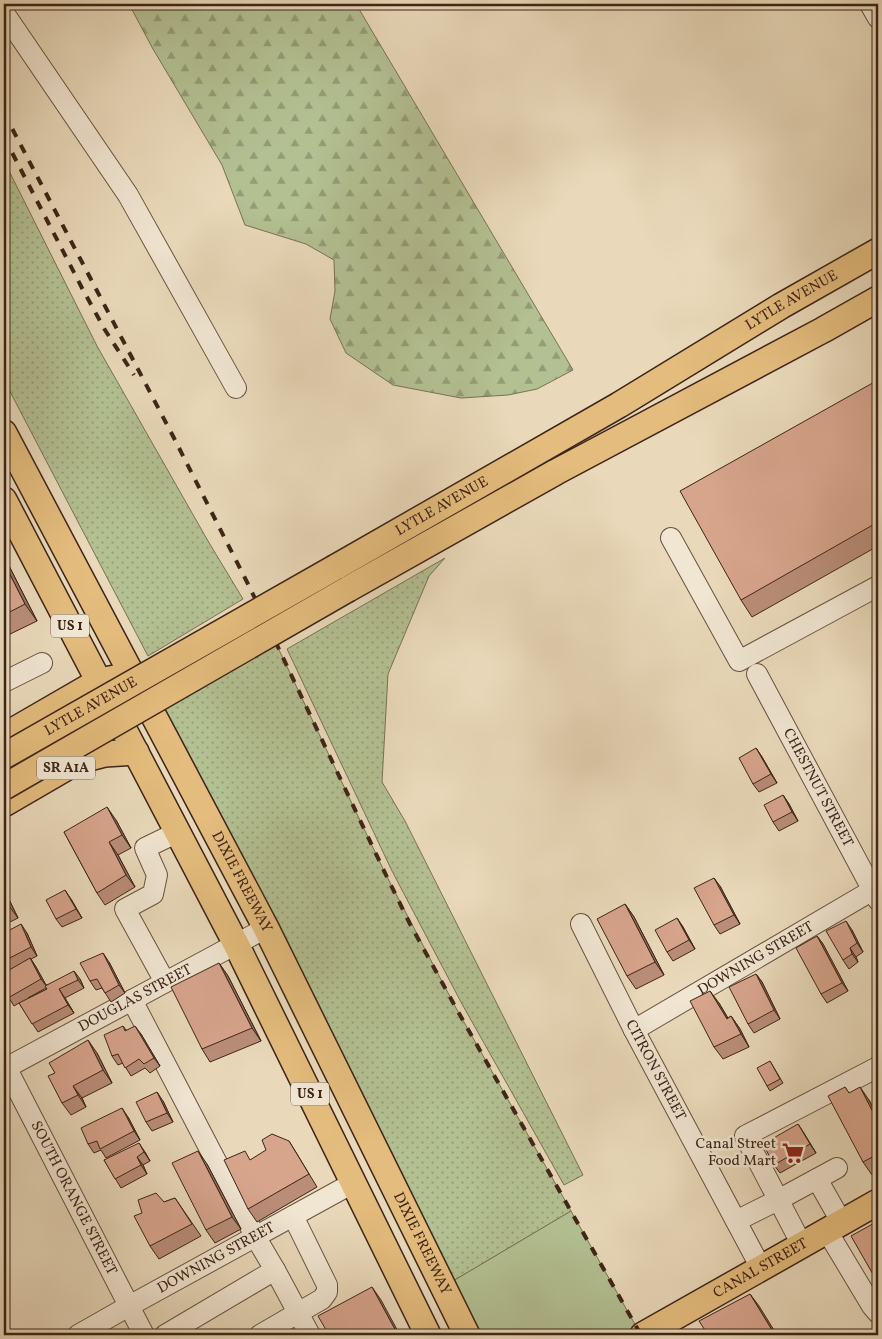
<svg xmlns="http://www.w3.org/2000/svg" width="882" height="1339" font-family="Vollkorn,serif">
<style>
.grass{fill:url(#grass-dots);stroke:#787254}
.forest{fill:url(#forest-firs);stroke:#787254}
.park{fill:#b3c092;stroke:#787254}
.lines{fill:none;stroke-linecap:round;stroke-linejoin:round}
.minor-casing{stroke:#685240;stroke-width:22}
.major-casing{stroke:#3d2517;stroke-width:28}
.minor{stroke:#f1e6d2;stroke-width:20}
.major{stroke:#e4bc7d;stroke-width:25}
.rail{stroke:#3d2517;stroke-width:4;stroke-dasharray:9 9;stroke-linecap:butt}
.major-bridge-casing{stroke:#3d2517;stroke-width:28;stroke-linecap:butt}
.major-bridge{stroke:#e4bc7d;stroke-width:25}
.wall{fill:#b98d78;stroke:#3d2517;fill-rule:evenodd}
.shaded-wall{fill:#967362;stroke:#3d2517}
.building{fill:#d7a48c;stroke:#3d2517}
.labels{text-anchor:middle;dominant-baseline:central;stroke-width:5;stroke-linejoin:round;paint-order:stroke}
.shield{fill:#f1e6d2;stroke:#735f4f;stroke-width:1}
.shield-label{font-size:14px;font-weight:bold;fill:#3d2517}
.street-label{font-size:15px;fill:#3d2517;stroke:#f1e6d2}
.poi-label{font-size:15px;fill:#3d2517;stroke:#f1e6d2;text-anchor:end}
</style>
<defs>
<pattern id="grass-dots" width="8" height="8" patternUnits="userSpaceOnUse" patternTransform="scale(1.25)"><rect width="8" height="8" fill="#b3c092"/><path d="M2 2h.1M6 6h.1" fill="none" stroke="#939c76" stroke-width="1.8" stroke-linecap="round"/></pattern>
<pattern id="forest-firs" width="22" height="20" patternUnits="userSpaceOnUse" patternTransform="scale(1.25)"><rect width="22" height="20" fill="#b3c092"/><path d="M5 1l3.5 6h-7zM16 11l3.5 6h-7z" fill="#939c76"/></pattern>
</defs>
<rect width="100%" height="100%" fill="#e9d9ba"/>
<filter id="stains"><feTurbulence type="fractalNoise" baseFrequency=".004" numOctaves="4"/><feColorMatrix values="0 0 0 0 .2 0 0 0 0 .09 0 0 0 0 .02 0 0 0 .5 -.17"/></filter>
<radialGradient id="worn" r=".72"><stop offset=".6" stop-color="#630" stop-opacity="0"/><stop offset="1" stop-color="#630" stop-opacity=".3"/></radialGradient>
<g class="grass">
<path d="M4 161 97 346 208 541 243 599 148 656 4 380Z"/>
<path d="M445 558 429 576 388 674 382 782 405 821 583 1175 564 1185 462 1004 392 871 287 649Z"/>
<path d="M271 633 386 875 456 1008 571 1211 443 1287 149 709Z"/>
</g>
<path class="forest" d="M129 4H356L573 370 537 389 508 395 461 398 393 385 346 353 330 319 335 291 334 260 306 244 245 225 222 165 153 49Z"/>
<path class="park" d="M571 1211 641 1335H467L443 1287Z"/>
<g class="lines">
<g class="minor-casing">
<g id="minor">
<path d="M870 4 878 18"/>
<path d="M4 13 128 195 236 388"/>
<path d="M671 538 739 661 878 586"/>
<path id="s1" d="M757 674 878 900"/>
<path d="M4 682 42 663"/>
<path id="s2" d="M581 924 634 1030 761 1268"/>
<path d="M165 982 125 909 153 894 157 875 145 848 178 832"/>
<path d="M132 1000 255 1236 275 1270 165 1335"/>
<path id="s3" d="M634 1030 878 887"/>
<path id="s4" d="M4 1063 144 1335"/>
<path id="s5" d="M4 1069 266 928"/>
<path d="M817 1179 842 1223"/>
<path d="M736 1221 778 1200 837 1168"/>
<path d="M827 1231 872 1306 878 1313"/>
<path d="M802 1245 745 1136 878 1067"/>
<path d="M275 1270 310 1335"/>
<path id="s6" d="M78 1335 129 1306 353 1183"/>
<path d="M260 1335 322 1299 327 1292V1285L293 1216"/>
</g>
</g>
<g class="major-casing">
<g id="major">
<path id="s7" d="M4 433 266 928 467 1335"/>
<path d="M4 500 236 944 428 1335"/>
<path id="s8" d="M336 567 619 405 781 306 878 251"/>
<path d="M348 589 556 472 823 330 878 299"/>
<path d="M4 736 99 681 115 678"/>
<path d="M4 804 78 761 105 754 136 752"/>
<path id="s9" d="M643 1335 878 1202"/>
</g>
</g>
<use href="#minor" class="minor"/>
<use href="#major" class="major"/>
<g class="rail">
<path d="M4 113 175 440 250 588 386 875 410 924 456 1008 641 1335"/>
<path d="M4 137 82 288 105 330 134 375"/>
</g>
<g class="major-bridge-casing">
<g id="major-bridge">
<path id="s10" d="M4 756 336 567"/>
<path d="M4 787 348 589"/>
</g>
</g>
<use href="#major-bridge" class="major-bridge"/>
</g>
<g class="wall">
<path d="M878 380V546L752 617 741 600Z"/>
<path d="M4 556 37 621 4 637Z"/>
<path d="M756 748 762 757 777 783 759 792 753 784Z"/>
<path d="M783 795 789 804 798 821 779 831 773 822Z"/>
<path d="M116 820 131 848 118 855 135 887 105 905 97 893 64 832Z"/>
<path d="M720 886 740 924 720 934 714 925Z"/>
<path d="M4 889 18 918 4 925Z"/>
<path d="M71 899 82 918 62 927 56 919Z"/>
<path d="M625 904 634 917 664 975 636 989 627 976Z"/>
<path d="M677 918 683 927 695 949 673 961 667 952Z"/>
<path d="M852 930 863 952 856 957 858 962 849 969 843 960Z"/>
<path d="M4 933H27L37 956 31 959 36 967 46 985 80 979 84 988 65 998 74 1013 38 1032 19 1003 14 1006 4 990ZM46 988 47 989 28 998Z"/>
<path d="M817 936 823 944 848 991 827 1003 821 994Z"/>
<path d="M109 962 125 993 111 1002 102 988 96 990 90 981Z"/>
<path d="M219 963 228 976 261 1041 210 1062 202 1049Z"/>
<path d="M756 974 762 982 780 1019 754 1033 748 1024Z"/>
<path d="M719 1003 728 1018 731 1016 740 1029 749 1047 723 1059 714 1047Z"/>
<path d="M123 1026 126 1030 141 1034 160 1066 150 1073 145 1068 131 1076 123 1063 118 1065 112 1056Z"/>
<path d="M97 1053 112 1083 82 1098 86 1107 71 1115 62 1103 55 1073Z"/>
<path d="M770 1061 783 1083 770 1091 767 1086Z"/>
<path d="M845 1087 849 1093 869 1100 878 1118V1171L872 1175 863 1162Z"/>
<path d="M163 1101 173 1122 152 1131 146 1122Z"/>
<path d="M128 1117 140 1140 106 1158 101 1150 94 1153 88 1144Z"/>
<path d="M798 1124 816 1153 780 1173 774 1165Z"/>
<path d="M289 1141 297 1154 317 1187 257 1222 248 1209 251 1160Z"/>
<path d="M145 1152 150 1161 143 1165 147 1174 121 1188 104 1160Z"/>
<path d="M207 1164 241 1229 215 1243 206 1230Z"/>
<path d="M175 1198 201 1236 159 1259 150 1246 164 1202Z"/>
</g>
<g class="shaded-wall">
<path d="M4 556 37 621 25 604 4 563Z"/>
<path d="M756 748 762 757 777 783 771 774Z"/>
<path d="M783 795 789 804 798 821 792 812Z"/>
<path d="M107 807 116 820 131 848 122 835Z"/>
<path d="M109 842 118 855 135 887 126 875Z"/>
<path d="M714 878 720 886 740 924 734 915Z"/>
<path d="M4 889 18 918 9 906 4 895Z"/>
<path d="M65 890 71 899 82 918 76 909Z"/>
<path d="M625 904 634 917 664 975 655 962Z"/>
<path d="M677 918 683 927 695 949 689 940Z"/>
<path d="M846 921 852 930 863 952 857 943Z"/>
<path d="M21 924 27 933 37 956 31 947Z"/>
<path d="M817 936 823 944 848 991 842 983Z"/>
<path d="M850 948 856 957 858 962 852 954Z"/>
<path d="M103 953 109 962 125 993 119 985Z"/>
<path d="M30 958 36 967 47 987 41 979Z"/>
<path d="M219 963 228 976 261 1041 252 1028Z"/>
<path d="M74 971 80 979 84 988 78 980Z"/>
<path d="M756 974 762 982 780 1019 774 1010Z"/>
<path d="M59 989 65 998 74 1013 68 1005Z"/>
<path d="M710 991 719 1003 736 1032 727 1019Z"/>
<path d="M731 1016 740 1029 749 1047 741 1034Z"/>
<path d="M135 1026 141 1034 160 1066 154 1058Z"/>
<path d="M88 1040 97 1053 112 1083 103 1070Z"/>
<path d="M73 1086 82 1098 86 1107 78 1095Z"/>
<path d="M860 1087 869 1100 878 1118V1122Z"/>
<path d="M157 1092 163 1101 173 1122 167 1113Z"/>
<path d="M122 1108 128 1117 140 1140 134 1131Z"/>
<path d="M798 1124 804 1133 816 1153 810 1144Z"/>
<path d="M139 1143 145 1152 150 1161 144 1152Z"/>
<path d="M198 1151 207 1164 241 1229 232 1217Z"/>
<path d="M137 1157 143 1165 147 1174 141 1165Z"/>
<path d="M372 1287 381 1300 400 1335H398Z"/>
<path d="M750 1294 759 1306 777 1335H775Z"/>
</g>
<g class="building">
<path d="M878 380V522L741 600 680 491Z"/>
<path d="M4 563 25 604 4 615Z"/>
<path d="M756 748 771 774 753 784 739 758Z"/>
<path d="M783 795 792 812 773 822 764 805Z"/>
<path d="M107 807 122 835 109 842 126 875 97 893 64 832Z"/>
<path d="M714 878 734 915 714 925 694 888Z"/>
<path d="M65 890 76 909 56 919 46 900Z"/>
<path d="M4 895 9 906 4 908Z"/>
<path d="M625 904 655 962 627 976 597 919Z"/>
<path d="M677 918 689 940 667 952 655 930Z"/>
<path d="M846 921 857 943 850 948 852 954 843 960 826 931Z"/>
<path d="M21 924 31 947 4 961V933Z"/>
<path d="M817 936 842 983 821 994 796 948Z"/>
<path d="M103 953 119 985 105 993 97 979 90 981 80 963Z"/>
<path d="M30 958 41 979 8 998 4 990V973Z"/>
<path d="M219 963 252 1028 202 1049 171 987Z"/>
<path d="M74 971 78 980 59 989 68 1005 32 1024 19 1003 47 989 45 986Z"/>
<path d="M756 974 774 1010 748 1024 729 987Z"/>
<path d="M710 991 727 1019 731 1016 741 1034 714 1047 690 1001Z"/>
<path d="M123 1026 125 1031 135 1026 154 1058 144 1064 139 1059 125 1068 118 1054 112 1056 104 1035Z"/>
<path d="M88 1040 103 1070 73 1086 78 1095 62 1103 48 1076 55 1073 49 1063Z"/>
<path d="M770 1061 780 1079 767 1086 757 1068Z"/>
<path d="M845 1087 849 1093 860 1087 878 1122V1154L863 1162 828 1096Z"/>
<path d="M157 1092 167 1113 146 1122 136 1102Z"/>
<path d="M122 1108 134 1131 100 1149 97 1141 88 1144 81 1128Z"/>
<path d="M798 1124 810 1144 774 1165 763 1144Z"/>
<path d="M272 1134 289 1141 309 1174 248 1209 224 1160 245 1151 250 1160 266 1150 262 1140Z"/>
<path d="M139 1143 144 1152 137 1157 141 1165 115 1179 104 1160Z"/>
<path d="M198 1151 232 1217 206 1230 172 1163Z"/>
<path d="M156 1193 164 1202 175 1198 192 1224 150 1246 134 1216 142 1213 138 1200Z"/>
<path d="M878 1221V1283L851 1236Z"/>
<path d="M372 1287 398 1335H329L318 1316Z"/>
<path d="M750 1294 775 1335H708L699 1321Z"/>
</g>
<defs>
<g id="supermarket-bare" transform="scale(1.725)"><path d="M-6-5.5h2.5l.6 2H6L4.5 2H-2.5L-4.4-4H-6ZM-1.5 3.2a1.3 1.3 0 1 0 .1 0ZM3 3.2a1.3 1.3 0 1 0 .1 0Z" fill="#8f2418" stroke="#f1e6d2" stroke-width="2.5" paint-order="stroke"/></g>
</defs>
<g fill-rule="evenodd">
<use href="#supermarket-bare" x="793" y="1153"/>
</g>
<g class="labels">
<g class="shield">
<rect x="51" y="614.5" width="38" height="23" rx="4"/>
<rect x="37" y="756.5" width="58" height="23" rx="4"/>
<rect x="291" y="1082.5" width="38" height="23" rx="4"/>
</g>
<g class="shield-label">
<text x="70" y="626">US 1</text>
<text x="66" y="768">SR A1A</text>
<text x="310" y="1094">US 1</text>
</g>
<g class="street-label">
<text stroke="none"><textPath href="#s8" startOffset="528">LYTLE AVENUE</textPath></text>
<text stroke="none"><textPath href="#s8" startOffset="122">LYTLE AVENUE</textPath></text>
<text stroke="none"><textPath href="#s10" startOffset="100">LYTLE AVENUE</textPath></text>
<text stroke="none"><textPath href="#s1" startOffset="129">CHESTNUT STREET</textPath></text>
<text stroke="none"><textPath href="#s7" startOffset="508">DIXIE FREEWAY</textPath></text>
<text stroke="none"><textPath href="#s3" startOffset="141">DOWNING STREET</textPath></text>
<text stroke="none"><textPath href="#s5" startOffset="149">DOUGLAS STREET</textPath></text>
<text stroke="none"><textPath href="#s2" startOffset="164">CITRON STREET</textPath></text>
<text stroke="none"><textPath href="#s4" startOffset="152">SOUTH ORANGE STREET</textPath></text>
<text stroke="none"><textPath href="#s7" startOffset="912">DIXIE FREEWAY</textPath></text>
<text stroke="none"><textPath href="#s6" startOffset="158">DOWNING STREET</textPath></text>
<text stroke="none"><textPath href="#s9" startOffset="135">CANAL STREET</textPath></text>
</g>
<g class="poi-label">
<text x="776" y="1144">Canal Street<tspan x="776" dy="17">Food Mart</tspan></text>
</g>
</g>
<rect width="882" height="1339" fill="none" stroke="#e9d9ba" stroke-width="20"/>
<rect x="5" y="5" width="872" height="1329" fill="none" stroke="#3d2517" stroke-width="2.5"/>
<rect x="10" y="10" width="862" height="1319" fill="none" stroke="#3d2517"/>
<rect width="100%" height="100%" filter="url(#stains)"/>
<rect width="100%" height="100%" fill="url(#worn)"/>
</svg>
